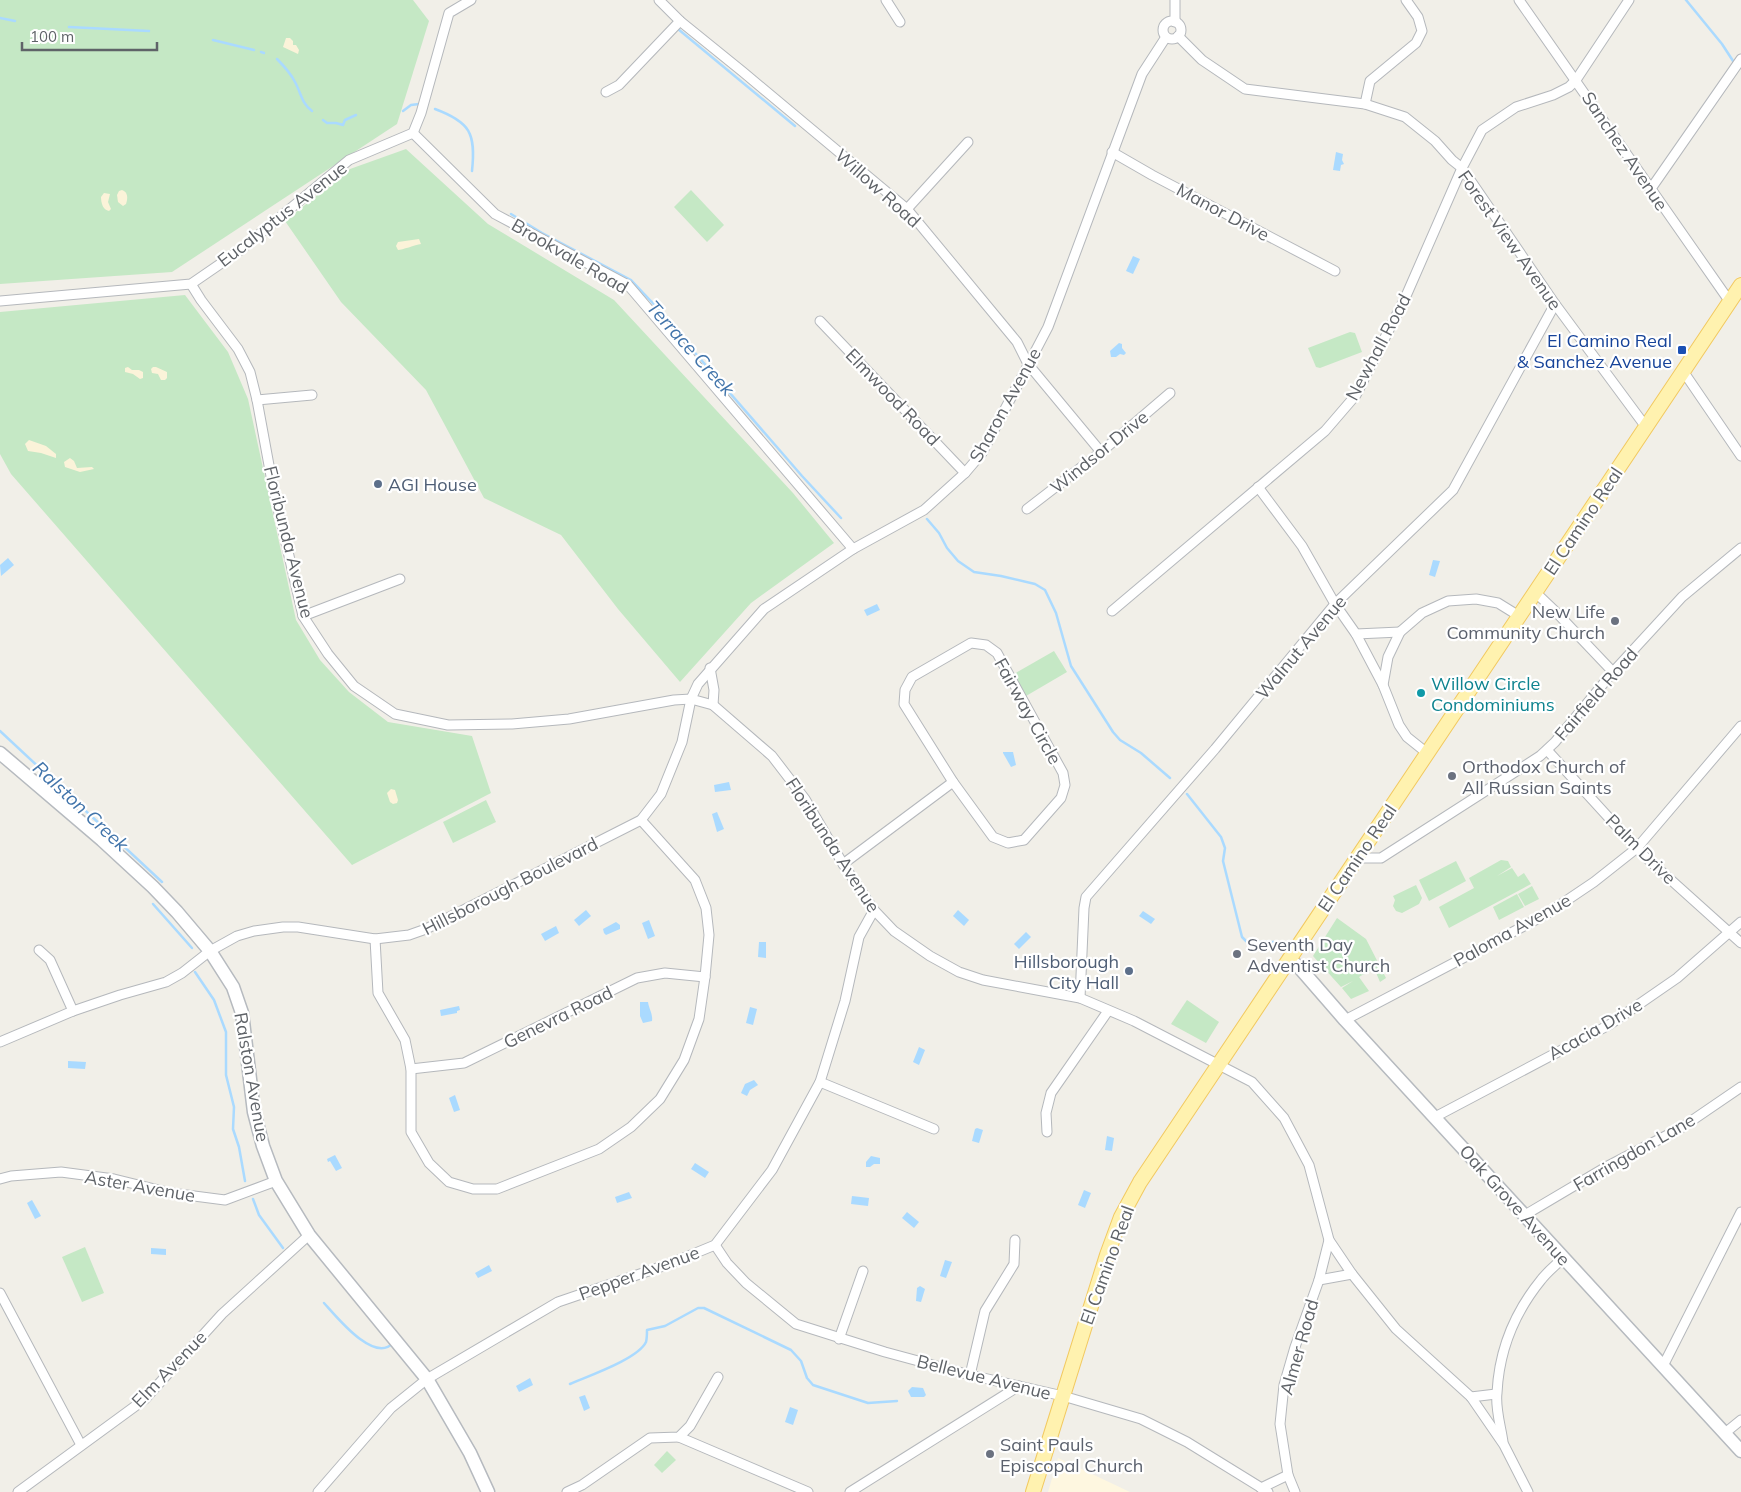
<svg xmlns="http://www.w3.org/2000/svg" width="1741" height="1492" font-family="Mulish,sans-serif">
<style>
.commercial{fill:#fef7e0}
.green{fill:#c5e8c5}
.sand{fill:#fbf3d9}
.water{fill:#aadaff}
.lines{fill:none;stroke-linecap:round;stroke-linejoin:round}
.stream{stroke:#aadaff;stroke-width:2.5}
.street-casing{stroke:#b5b8bc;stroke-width:11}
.secondary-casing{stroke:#b6babf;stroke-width:15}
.primary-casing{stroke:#f2c960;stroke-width:16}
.street{stroke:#fff;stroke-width:9}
.secondary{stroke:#fff;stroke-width:12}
.primary{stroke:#fff2af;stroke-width:14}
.transit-dot{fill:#1a4fb4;stroke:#fff;stroke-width:2}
.service-dot{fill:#5c6f8a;stroke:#fff;stroke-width:2}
.worship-dot{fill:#6b7280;stroke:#fff;stroke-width:2}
.culture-dot{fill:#0f9aa8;stroke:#fff;stroke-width:2}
.labels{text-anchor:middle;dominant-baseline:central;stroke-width:4.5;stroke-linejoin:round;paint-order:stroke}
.street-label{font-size:18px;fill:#5f6368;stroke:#fff}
.transit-label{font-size:18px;fill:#164399;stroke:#fff;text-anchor:end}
.service-label{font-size:18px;fill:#4e5e75;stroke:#fff;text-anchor:start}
.worship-label{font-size:18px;fill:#5b616d;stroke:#fff;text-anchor:start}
.culture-label{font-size:18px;fill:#0d838f;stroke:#fff;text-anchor:start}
.water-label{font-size:19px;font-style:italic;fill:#4174aa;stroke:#fff}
</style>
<rect width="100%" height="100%" fill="#f1efe8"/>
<path class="commercial" d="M1058 1458 1130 1492H1048Z"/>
<g class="green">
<path d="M0 0H413L429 21 397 124 172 272 0 284Z"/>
<path d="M406 149 488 224 614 300 793 493 834 543 751 603 680 682 618 609 561 535 484 498 426 390 341 302 285 221 350 169Z"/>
<path d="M691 190 724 225 707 242 674 207Z"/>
<path d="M185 295 228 352 248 399 296 620 320 660 349 692 388 722 472 736 491 793 352 865 11 474 0 454V312Z"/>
<path d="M1350 332 1355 333 1362 352 1320 368 1316 367 1308 348Z"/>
<path d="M1054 651 1067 672 1026 696 1014 674Z"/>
<path d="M486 800 496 822 453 843 443 822Z"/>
<path d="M1501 860 1508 861 1511 867 1497 876 1512 868 1518 877 1524 873 1531 884 1449 928 1439 907 1474 888 1469 878Z"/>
<path d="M1456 861 1466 881 1429 901 1419 880Z"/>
<path d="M1416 885 1422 898 1419 904 1402 913 1396 911 1393 906 1395 900 1393 896Z"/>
<path d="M1532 886 1539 899 1525 906 1518 894Z"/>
<path d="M1517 894 1524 907 1499 920 1493 907Z"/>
<path d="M1337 918 1366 939 1386 978 1380 982 1374 968 1359 977 1369 991 1351 999 1342 988 1353 981 1341 987 1313 956Z"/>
<path d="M1187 1000 1219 1022 1206 1043 1171 1024Z"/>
<path d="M85 1247 104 1293 82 1302 62 1257Z"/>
<path d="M667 1451 676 1460 662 1473 654 1465Z"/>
</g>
<g class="sand">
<path d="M286 38H290L293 41V45H296L299 50 298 54 283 47Z"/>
<path d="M122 190C128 192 128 198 126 204L123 206 118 202 117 195 119 191Z"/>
<path d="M104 193 110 194 108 202 111 209 109 211C103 210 101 203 101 197Z"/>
<path d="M419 239 421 244C415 245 402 250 398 250L396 246 398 242Z"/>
<path d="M128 367 132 370H139L143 372V378L140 379 133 374 125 372V368Z"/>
<path d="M153 367H156L167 372V378L165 380H161L158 374 152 373 151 369Z"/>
<path d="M29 440 46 446 56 454V458L41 453 28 451 25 444Z"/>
<path d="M70 458 74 461 77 468 92 467 94 469 80 472 65 467 64 462Z"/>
<path d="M391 789 395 790 398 800 397 803 393 804 390 802 387 793Z"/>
</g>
<g class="water">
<path d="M1336 152 1343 154 1342 160 1344 164 1341 165 1340 171 1333 170Z"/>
<path d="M1133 256 1140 259 1133 274 1126 271Z"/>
<path d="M1119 343 1122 344V348L1126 353 1124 355 1120 354 1116 357H1111L1110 351Z"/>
<path d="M8 558 14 565 1 576 0 565Z"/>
<path d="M1433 560 1440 561 1435 577 1429 575Z"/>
<path d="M877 604 880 610 867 616 864 610Z"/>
<path d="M1003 752H1013L1016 765 1011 767 1003 753Z"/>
<path d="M729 782 731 790 715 792 714 785Z"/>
<path d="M717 812 724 829 717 832 712 814Z"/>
<path d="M586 910 591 916 579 926 574 920Z"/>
<path d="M958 910 969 920 964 926 953 916Z"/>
<path d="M1143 911 1155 919 1151 924 1139 916Z"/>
<path d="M649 920 655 936 648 939 642 923Z"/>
<path d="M616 922 620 925V929L606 935 604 933 603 929Z"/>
<path d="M556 926 559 933 545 941 541 934Z"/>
<path d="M1026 932 1031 937 1019 949 1014 944Z"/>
<path d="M759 942H766V958L758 957Z"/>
<path d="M640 1002H648C649 1009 653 1014 652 1021L643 1023 640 1016Z"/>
<path d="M459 1006 460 1010 457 1011V1013L441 1016 440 1010Z"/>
<path d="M750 1007 757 1009 753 1025 746 1023Z"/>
<path d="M919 1047 925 1050 919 1065 913 1062Z"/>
<path d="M68 1061 86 1062 85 1069 68 1068Z"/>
<path d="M754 1080 758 1085 750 1090 747 1096 741 1093 745 1084Z"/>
<path d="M455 1095 460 1110 454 1112 449 1098Z"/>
<path d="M977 1128 983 1130 979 1143 972 1141 975 1129Z"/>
<path d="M1107 1136 1114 1138 1112 1151 1105 1150Z"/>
<path d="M335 1155 342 1168 336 1171 330 1161 328 1162 327 1159Z"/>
<path d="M871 1156 880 1158V1164H874L870 1167H866V1162Z"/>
<path d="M695 1163 709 1172 705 1178 691 1169Z"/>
<path d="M1084 1190 1091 1193 1085 1208 1078 1205Z"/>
<path d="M629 1192 632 1198 617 1203 615 1197Z"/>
<path d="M852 1196 869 1198 868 1206 851 1204Z"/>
<path d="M32 1200 41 1216 35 1219 27 1203Z"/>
<path d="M907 1212 919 1222 914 1228 902 1218Z"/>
<path d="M151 1248 166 1249V1255L151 1254Z"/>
<path d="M945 1260 952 1262 946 1278 940 1276Z"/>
<path d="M489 1265 492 1271 478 1278 475 1273Z"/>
<path d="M920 1286 925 1289 921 1302 916 1301 917 1288Z"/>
<path d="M530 1378 533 1385 519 1392 516 1386Z"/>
<path d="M912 1387 923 1388 926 1395 924 1397H911L908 1391Z"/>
<path d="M585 1395 590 1408 584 1411 579 1397Z"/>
<path d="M790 1407 798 1410 793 1425 785 1422Z"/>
</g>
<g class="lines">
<g class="stream">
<path d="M1686 0 1722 44 1735 64"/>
<path d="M0 18 15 21"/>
<path d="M69 27 149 31"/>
<path d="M678 29 795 126"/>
<path d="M213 40 254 50"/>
<path d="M261 52 264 53"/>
<path d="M277 59C284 66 291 74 295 82 301 93 302 104 312 111"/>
<path d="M435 109C470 122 476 133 472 171"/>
<path d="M403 111 411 105 419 104"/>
<path d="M323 120 327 123H336L343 125 345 120 356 115"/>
<path d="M511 214 542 233 631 280 664 315 676 331 802 476 841 518"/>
<path d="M927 519 939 533 947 548 958 561 974 572 1001 576 1035 584 1045 590 1056 613 1071 666 1113 732 1120 740 1141 753 1170 778"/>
<path d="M0 731 162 882"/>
<path d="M1187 794 1221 837 1225 848 1223 861 1242 937 1247 942H1277"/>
<path d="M153 904 192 948"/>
<path d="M195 972 214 1000 226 1032V1075L234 1107 233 1129 239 1147 245 1181"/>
<path d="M253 1199 259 1215 283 1248"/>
<path d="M324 1303C336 1316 374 1364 393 1343"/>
<path d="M570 1384C588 1376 638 1359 646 1342 647 1338 647 1334 647 1330L665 1326 698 1308H704L791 1350 801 1361 807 1378 813 1385 868 1403 897 1401"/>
</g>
<g class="street-casing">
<g id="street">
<path d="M659 0 680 21 743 72 907 209 1017 342 1028 364 1101 452"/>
<path d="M886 0 900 22"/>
<path d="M1519 0 1730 302"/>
<circle cx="1172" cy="30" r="9"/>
<path d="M1175 22V0"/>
<path d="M1178 36 1202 60 1245 89 1365 104 1405 117 1435 141 1452 160 1462 168 1555 304 1646 427"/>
<path d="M606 92 619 85 680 21"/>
<path d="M1365 104 1370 81 1416 43 1422 31 1418 17 1406 0"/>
<path d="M413 133 495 214 628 285 853 549"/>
<path d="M1112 152 1152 175 1335 271"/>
<path d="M1650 190 1741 59"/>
<path d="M907 209 968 142"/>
<path d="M191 284 201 300 238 349 250 372 257 400 273 487 303 616 328 654 354 686 395 714 448 725 512 724 569 719 674 700 691 699 713 705 772 756 805 799 843 864 874 910 894 931 930 956 959 972 983 980 1080 998 1134 1021 1252 1082 1284 1118 1309 1165 1329 1240 1352 1274 1396 1329 1471 1397 1504 1445 1528 1492"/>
<path d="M0 301 191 284 239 251 349 160 413 133 421 113 449 13 471 0"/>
<path d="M820 321 965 473"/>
<path d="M1683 371 1741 456"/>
<path d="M257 400 312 395"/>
<path d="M1258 487 1302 546 1335 604 1356 634 1383 685 1399 725 1407 737 1427 753"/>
<path d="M1027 509 1101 452 1170 393"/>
<path d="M1535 592 1556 612 1613 672"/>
<path d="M1112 611 1325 431 1356 395 1406 296 1462 168 1482 130 1516 107 1553 95 1569 87 1576 80 1629 0"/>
<path d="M303 616 400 579"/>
<path d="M1356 634 1400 632"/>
<path d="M971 643 986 645 997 653 1063 773 1065 785 1061 798 1024 840 1008 843 993 837 953 782 904 704 905 690 912 677Z"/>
<path d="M710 668 714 690 713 705"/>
<path d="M1383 685 1388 657 1400 632 1422 613 1448 601 1476 599 1498 603 1519 616"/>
<path d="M1547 750 1641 853 1741 943"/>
<path d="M1357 858H1381L1540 756 1555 742 1613 672 1682 597 1741 548"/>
<path d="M843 864 953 782"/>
<path d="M375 939 378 993 405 1040 411 1069V1132L429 1163 449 1182 473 1189H497L599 1149 631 1127 660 1099 684 1060 699 1019 705 977 709 935 706 908 695 880 641 820"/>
<path d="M39 950 50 960 73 1011"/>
<path d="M1080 998 1084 908 1086 897 1215 749 1335 604 1453 490 1555 304"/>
<path d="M1345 1020 1545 915 1594 882 1637 848 1741 726"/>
<path d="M0 1042 73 1011 120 995 166 982 182 973 210 951 237 936 254 931 283 927H298L375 939 409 935 426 929 641 820 661 794 682 742 691 699 698 684 764 609 853 549 924 510 965 473 982 453 1048 327 1142 74 1166 37"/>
<path d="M411 1069 464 1063 637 978 665 973 705 977"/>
<path d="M820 1082 934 1129"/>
<path d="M1435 1117 1609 1025 1677 978 1741 922"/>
<path d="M1047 1132 1046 1113 1051 1093 1108 1011"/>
<path d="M0 1179 11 1176 61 1172 114 1179 171 1193 225 1200 276 1181"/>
<path d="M1525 1215 1606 1167 1681 1128 1741 1087"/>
<path d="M715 1245 727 1263 746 1283 796 1324 885 1352 970 1375 1063 1396 1141 1419 1187 1442 1268 1492"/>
<path d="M1319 1280 1352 1274"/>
<path d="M0 1293 81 1445"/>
<path d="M839 1339 863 1271"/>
<path d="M1663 1366 1741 1212"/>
<path d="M970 1375 985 1311 1014 1264 1015 1240"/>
<path d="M1471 1397 1496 1394"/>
<path d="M1725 1433 1741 1420"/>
<path d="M679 1437 808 1492"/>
<path d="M1503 1442C1501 1427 1495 1408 1497 1393 1499 1351 1515 1312 1541 1280 1547 1272 1556 1265 1563 1258"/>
<path d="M1261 1488 1288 1475"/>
<path d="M18 1492 145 1399 222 1314 309 1235"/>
<path d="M318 1492 391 1408 427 1379 558 1302 669 1264 715 1245 772 1170 820 1082 845 1001 859 937 874 910"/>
<path d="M567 1492 582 1485 650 1438 679 1437 690 1426 718 1377"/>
<path d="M850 1492 1019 1386"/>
<path d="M1295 1492 1288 1475 1280 1424 1284 1385 1295 1347 1319 1280 1329 1240"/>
</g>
</g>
<g class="secondary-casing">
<g id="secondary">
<path d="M0 753 102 840 153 887 177 912 210 951 233 987 242 1013 254 1112 263 1146 276 1181 309 1235 427 1379 470 1453 488 1492"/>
<path d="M1289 959 1299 967 1345 1020 1741 1451"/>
</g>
</g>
<g class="primary-casing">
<path id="primary" d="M1033 1492 1107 1255 1121 1217 1140 1182 1741 285"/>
</g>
<use href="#street" class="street"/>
<use href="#secondary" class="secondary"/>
<use href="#primary" class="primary"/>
</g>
<rect class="transit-dot" x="1677" y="345" width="10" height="10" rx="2.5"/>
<g class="service-dot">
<circle cx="378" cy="484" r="5"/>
<circle cx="1129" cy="971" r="5"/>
</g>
<g class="worship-dot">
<circle cx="1615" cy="621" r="5"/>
<circle cx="1452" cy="776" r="5"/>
<circle cx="1237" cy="954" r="5"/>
<circle cx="990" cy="1454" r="5"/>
</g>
<circle class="culture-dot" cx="1421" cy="693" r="5"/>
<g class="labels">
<g class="street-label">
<text transform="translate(1625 151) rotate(56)">Sanchez Avenue</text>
<text transform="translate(878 188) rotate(42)">Willow Road</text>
<text transform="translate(1223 212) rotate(28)">Manor Drive</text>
<text transform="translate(282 214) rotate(-38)">Eucalyptus Avenue</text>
<text transform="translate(1510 240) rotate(55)">Forest View Avenue</text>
<text transform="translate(570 256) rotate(30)">Brookvale Road</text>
<text transform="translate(1378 347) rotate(-62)">Newhall Road</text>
<text transform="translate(893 397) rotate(46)">Elmwood Road</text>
<text transform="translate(1005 405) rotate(-61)">Sharon Avenue</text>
<text transform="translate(1099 452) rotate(-39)">Windsor Drive</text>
<text transform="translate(1583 521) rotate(-56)">El Camino Real</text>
<text transform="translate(289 542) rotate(76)">Floribunda Avenue</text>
<text transform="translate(1301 647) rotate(-50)">Walnut Avenue</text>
<text transform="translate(1596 694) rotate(-49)">Fairfield Road</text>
<text transform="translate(1028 711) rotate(61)">Fairway Circle</text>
<text transform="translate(833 845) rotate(57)">Floribunda Avenue</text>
<text transform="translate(1641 849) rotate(45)">Palm Drive</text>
<text transform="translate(1357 858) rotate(-56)">El Camino Real</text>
<text transform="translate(510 886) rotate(-27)">Hillsborough Boulevard</text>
<text transform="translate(1512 930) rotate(-29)">Paloma Avenue</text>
<text transform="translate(558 1017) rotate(-26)">Genevra Road</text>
<text transform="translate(1595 1029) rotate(-30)">Acacia Drive</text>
<text transform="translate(252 1077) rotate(80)">Ralston Avenue</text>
<text transform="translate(1634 1152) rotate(-30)">Farringdon Lane</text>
<text transform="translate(140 1186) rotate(10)">Aster Avenue</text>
<text transform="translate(1515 1205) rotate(48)">Oak Grove Avenue</text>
<text transform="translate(1107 1265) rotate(-70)">El Camino Real</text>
<text transform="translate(639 1273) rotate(-20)">Pepper Avenue</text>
<text transform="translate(1299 1347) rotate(-74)">Almer Road</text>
<text transform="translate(169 1369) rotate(-46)">Elm Avenue</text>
<text transform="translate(984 1377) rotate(14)">Bellevue Avenue</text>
</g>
<g class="transit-label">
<text x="1672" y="340">El Camino Real<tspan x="1672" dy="21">&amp; Sanchez Avenue</tspan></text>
</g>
<g class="service-label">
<text x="388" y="484">AGI House</text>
<text x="1119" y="961" text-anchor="end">Hillsborough<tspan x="1119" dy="21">City Hall</tspan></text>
</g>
<g class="worship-label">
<text x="1605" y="611" text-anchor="end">New Life<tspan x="1605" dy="21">Community Church</tspan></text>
<text x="1462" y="766">Orthodox Church of<tspan x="1462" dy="21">All Russian Saints</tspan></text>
<text x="1247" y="944">Seventh Day<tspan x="1247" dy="21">Adventist Church</tspan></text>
<text x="1000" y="1444">Saint Pauls<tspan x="1000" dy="21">Episcopal Church</tspan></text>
</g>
<g class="culture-label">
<text x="1431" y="683">Willow Circle<tspan x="1431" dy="21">Condominiums</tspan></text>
</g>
<g class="water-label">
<text transform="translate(691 348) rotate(48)">Terrace Creek</text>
<text transform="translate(81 806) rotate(43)">Ralston Creek</text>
</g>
</g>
<path d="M22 42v8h135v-8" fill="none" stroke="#5f6368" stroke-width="2.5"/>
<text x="30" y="42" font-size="15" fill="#5f6368" stroke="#ffffff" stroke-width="4" paint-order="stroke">100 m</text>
</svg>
